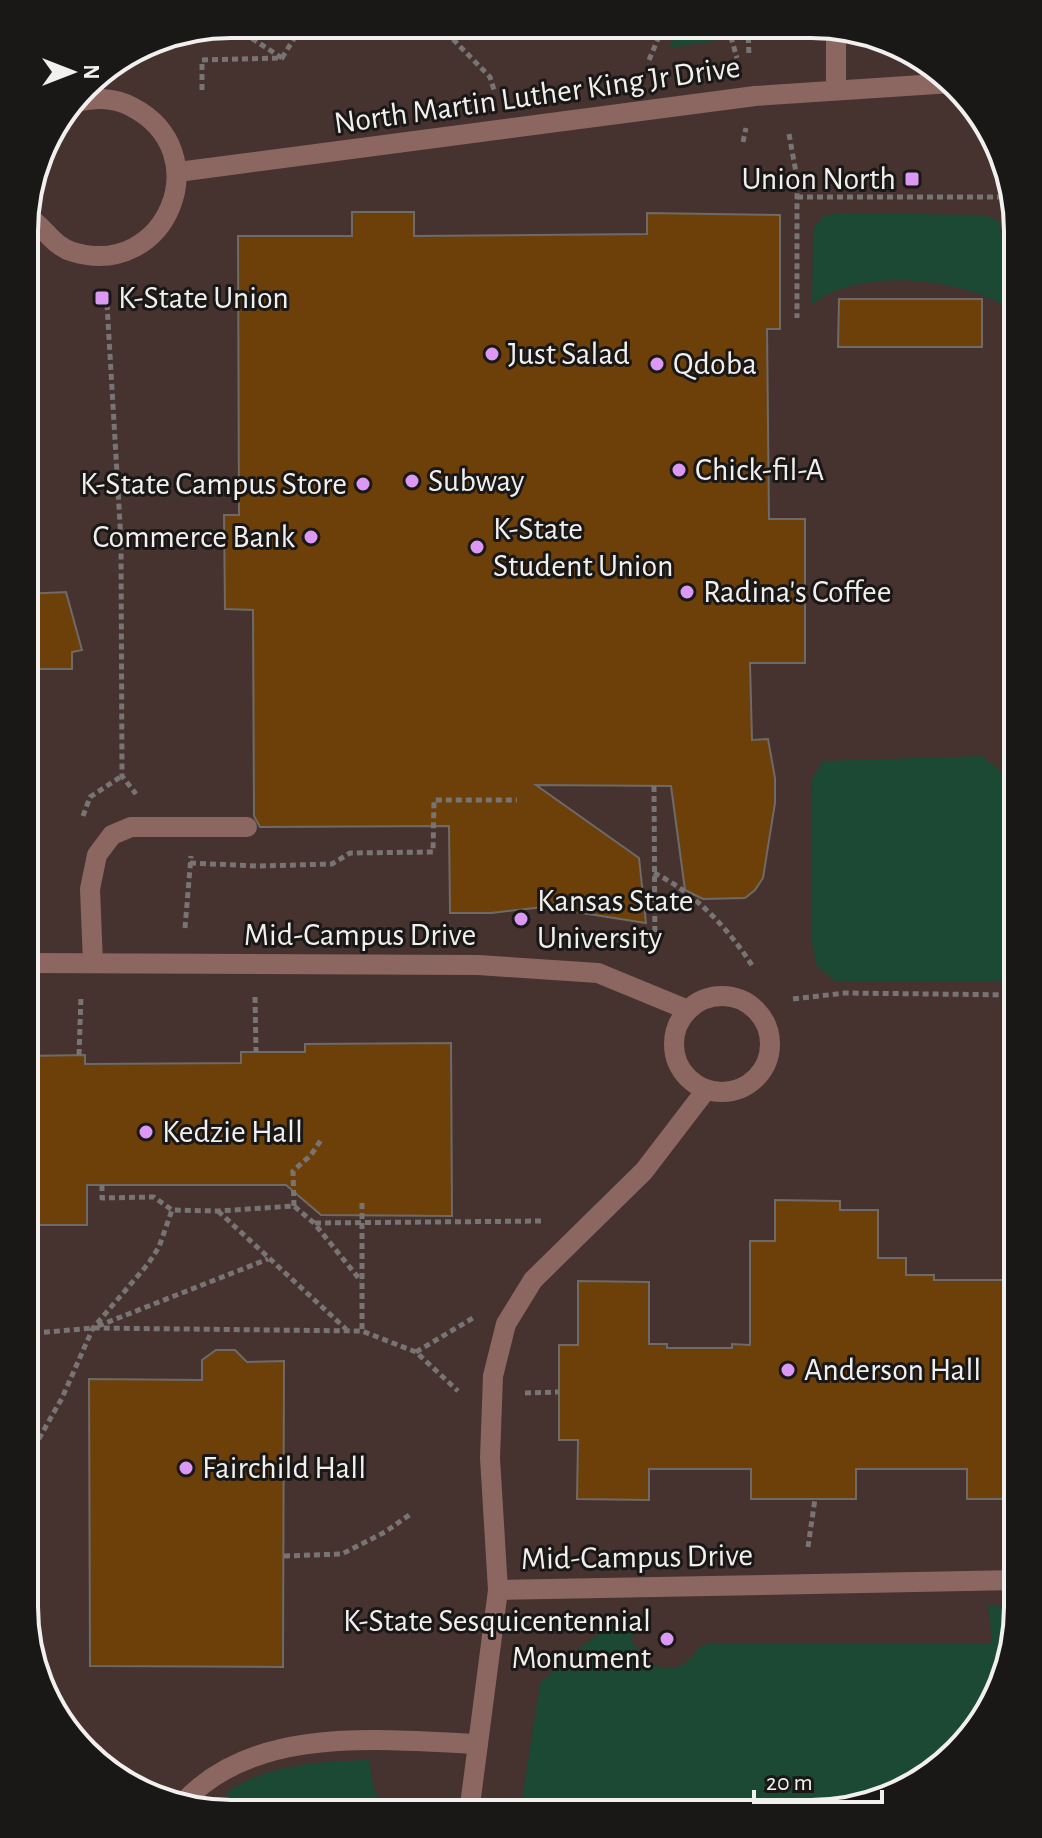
<svg xmlns="http://www.w3.org/2000/svg" width="1042" height="1838" font-family="'Alegreya Sans',sans-serif">
<style>
.education{fill:#46322f}
.green{fill:#1b4934}
.building{fill:#6d400a;stroke:#6d6a67;stroke-width:2}
.lines{fill:none;stroke-linecap:round;stroke-linejoin:round}
.path{stroke:#777473;stroke-width:5;stroke-dasharray:6 4;stroke-linecap:butt}
.minor{stroke:#8c6661;stroke-width:20}
.poi-dot{fill:#dc99f4;stroke:#191816;stroke-width:3}
.labels{text-anchor:middle;dominant-baseline:central;stroke-width:6;stroke-linejoin:round;paint-order:stroke}
.street-label{font-size:32px;fill:#f2f0ef;stroke:#191816}
.poi-label{font-size:32px;fill:#f2f0ef;stroke:#191816;text-anchor:start}
.rim{fill:none;stroke:#f2f0ef;stroke-width:4}
</style>
<rect width="100%" height="100%" fill="#322f2d"/>
<path class="education" d="M231 24 851 28 947 75 1007 164 1018 231V1621L975 1733 878 1803 811 1814 204 1812 95 1763 35 1674 24 1607 26 205 46 139 94 76 152 40Z"/>
<g class="green">
<path d="M680 27H713L716 41 669 48Z"/>
<path d="M755 27 831 28V30L813 35 760 36Z"/>
<path d="M838 213 984 215 999 221 1002 237V304C950 277 861 268 812 304L813 229 823 216Z"/>
<path d="M982 756 1018 785V981L836 982 817 966 811 937 812 779 823 761Z"/>
<path d="M1002 1605 1018 1609V1621L975 1733 878 1803 811 1814 520 1813 540 1683 569 1656 616 1621 647 1613V1620L630 1640C637 1646 640 1654 646 1660 657 1670 677 1671 688 1661 696 1653 696 1648 707 1644L992 1643 988 1606Z"/>
<path d="M369 1760 374 1788 385 1813 230 1812 226 1801 229 1791C272 1763 319 1762 369 1760Z"/>
</g>
<g class="building">
<path d="M352 212H414V236L647 234V213L780 215V329H767L769 519H805V663H750L752 740 768 739 775 778V803L763 878 755 890 745 898 703 899 685 890 671 786 536 785 639 858 646 923 544 907 491 913H450L449 826 260 827 254 816 253 610 225 609 224 515H239L238 236H352Z"/>
<path d="M839 299H982V347H838Z"/>
<path d="M66 592 82 650 72 652V669H25V594Z"/>
<path d="M451 1043 452 1216 321 1215 286 1185H87V1225H24L25 1056 85 1055V1064L241 1063V1052H305V1044Z"/>
<path d="M775 1200 840 1201V1210H878V1258H906V1275H934V1280H1018V1499H967V1469H856V1499H751V1469H649V1500L577 1499 578 1440H559V1345H578V1281L649 1282V1344H667V1348H732V1344L750 1345V1241H775Z"/>
<path d="M216 1350H235L247 1362 284 1361 283 1667 90 1666 89 1379 202 1380V1360Z"/>
</g>
<g class="lines">
<g class="path">
<path d="M439 25 490 77 494 90"/>
<path d="M728 27 737 58"/>
<path d="M748 27 749 57"/>
<path d="M282 58 303 24"/>
<path d="M649 60 663 27"/>
<path d="M202 90V60L282 58 230 24"/>
<path d="M789 134 797 178V318"/>
<path d="M743 142 746 128"/>
<path d="M797 197H1012"/>
<path d="M107 304 121 541 122 776 136 794"/>
<path d="M654 786 655 955"/>
<path d="M83 816 90 797 122 776"/>
<path d="M190 863 258 866 332 864 350 853 433 852 434 800H517"/>
<path d="M654 873C694 892 730 930 753 967"/>
<path d="M185 928 191 856"/>
<path d="M255 997 256 1052"/>
<path d="M793 999 845 993 1018 995"/>
<path d="M79 1055 81 996"/>
<path d="M102 1185V1198L154 1197 172 1210 218 1211 294 1206 314 1223 361 1281"/>
<path d="M362 1203V1331"/>
<path d="M294 1206 293 1171 311 1155 321 1140"/>
<path d="M218 1211 346 1329"/>
<path d="M315 1223 545 1221"/>
<path d="M1007 1238 1018 1241"/>
<path d="M98 1326 268 1259"/>
<path d="M24 1334 93 1328 362 1331 416 1352 458 1391"/>
<path d="M416 1352 473 1318"/>
<path d="M525 1393 559 1392"/>
<path d="M24 1465 62 1398 93 1328 148 1264 159 1247 172 1210"/>
<path d="M808 1547 815 1499"/>
<path d="M284 1556 342 1554 385 1532 412 1513"/>
<path d="M24 1600 28 1632"/>
<path d="M89 1754 108 1769"/>
<path d="M411 1813 417 1805"/>
</g>
<g class="minor">
<path d="M836 90V28"/>
<path d="M178 172 755 96 952 83"/>
<path d="M26 216C44 225 52 246 73 252 167 280 219 152 132 107 114 97 92 97 73 103"/>
<path d="M25 963 478 965 598 973 688 1010"/>
<path d="M93 963 90 889 97 855 112 835 131 827H247"/>
<circle cx="722" cy="1044" r="48"/>
<path d="M498 1590 1018 1580"/>
<path d="M183 1803C254 1724 382 1740 478 1744"/>
<path d="M469 1813 498 1590 490 1458 493 1376 506 1324 533 1280 644 1171 706 1090"/>
</g>
</g>
<g class="poi-dot">
<rect x="904" y="171" width="16" height="16" rx="4"/>
<rect x="94" y="290" width="16" height="16" rx="4"/>
<circle cx="492" cy="354" r="8"/>
<circle cx="657" cy="364" r="8"/>
<circle cx="679" cy="470" r="8"/>
<circle cx="412" cy="481" r="8"/>
<circle cx="363" cy="484" r="8"/>
<circle cx="311" cy="537" r="8"/>
<circle cx="477" cy="547" r="8"/>
<circle cx="687" cy="592" r="8"/>
<circle cx="521" cy="919" r="8"/>
<circle cx="146" cy="1132" r="8"/>
<circle cx="788" cy="1370" r="8"/>
<circle cx="186" cy="1468" r="8"/>
<circle cx="667" cy="1639" r="8"/>
</g>
<g class="labels">
<g class="street-label">
<text transform="translate(537 95) rotate(-8)">North Martin Luther King Jr Drive</text>
<text x="360" y="935">Mid-Campus Drive</text>
<text transform="translate(637 1557) rotate(-1)">Mid-Campus Drive</text>
</g>
<g class="poi-label">
<text x="896" y="179" text-anchor="end">Union North</text>
<text x="118" y="298">K-State Union</text>
<text x="508" y="354">Just Salad</text>
<text x="673" y="364">Qdoba</text>
<text x="695" y="470">Chick-fil-A</text>
<text x="428" y="481">Subway</text>
<text x="347" y="484" text-anchor="end">K-State Campus Store</text>
<text x="493" y="529">K-State<tspan x="493" dy="37">Student Union</tspan></text>
<text x="295" y="537" text-anchor="end">Commerce Bank</text>
<text x="703" y="592">Radina's Coffee</text>
<text x="537" y="901">Kansas State<tspan x="537" dy="37">University</tspan></text>
<text x="162" y="1132">Kedzie Hall</text>
<text x="804" y="1370">Anderson Hall</text>
<text x="202" y="1468">Fairchild Hall</text>
<text x="651" y="1621" text-anchor="end">K-State Sesquicentennial<tspan x="651" dy="37">Monument</tspan></text>
</g>
</g>
<path d="M0 0H1042V1838H0ZM231 38H811A193 193 0 0 1 1004 231V1607A193 193 0 0 1 811 1800H231A193 193 0 0 1 38 1607V231A193 193 0 0 1 231 38Z" fill="#191816" fill-rule="evenodd"/>
<path class="rim" d="M231 38H811A193 193 0 0 1 1004 231V1607A193 193 0 0 1 811 1800H231A193 193 0 0 1 38 1607V231A193 193 0 0 1 231 38Z"/>
<g transform="translate(72 72) rotate(90)" stroke="#191816" stroke-width="6" paint-order="stroke">
<path d="M0-6L14 30L0 20L-14 30Z" fill="#f2f0ef"/>
<text y="-12" font-size="22" font-weight="bold" text-anchor="middle" fill="#f2f0ef">N</text>
</g>
<path d="M754 1790v12h128v-12" fill="none" stroke="#f2f0ef" stroke-width="4"/>
<text x="766" y="1790" font-size="24" fill="#f2f0ef" stroke="#191816" stroke-width="6" paint-order="stroke">20 m</text>
</svg>
